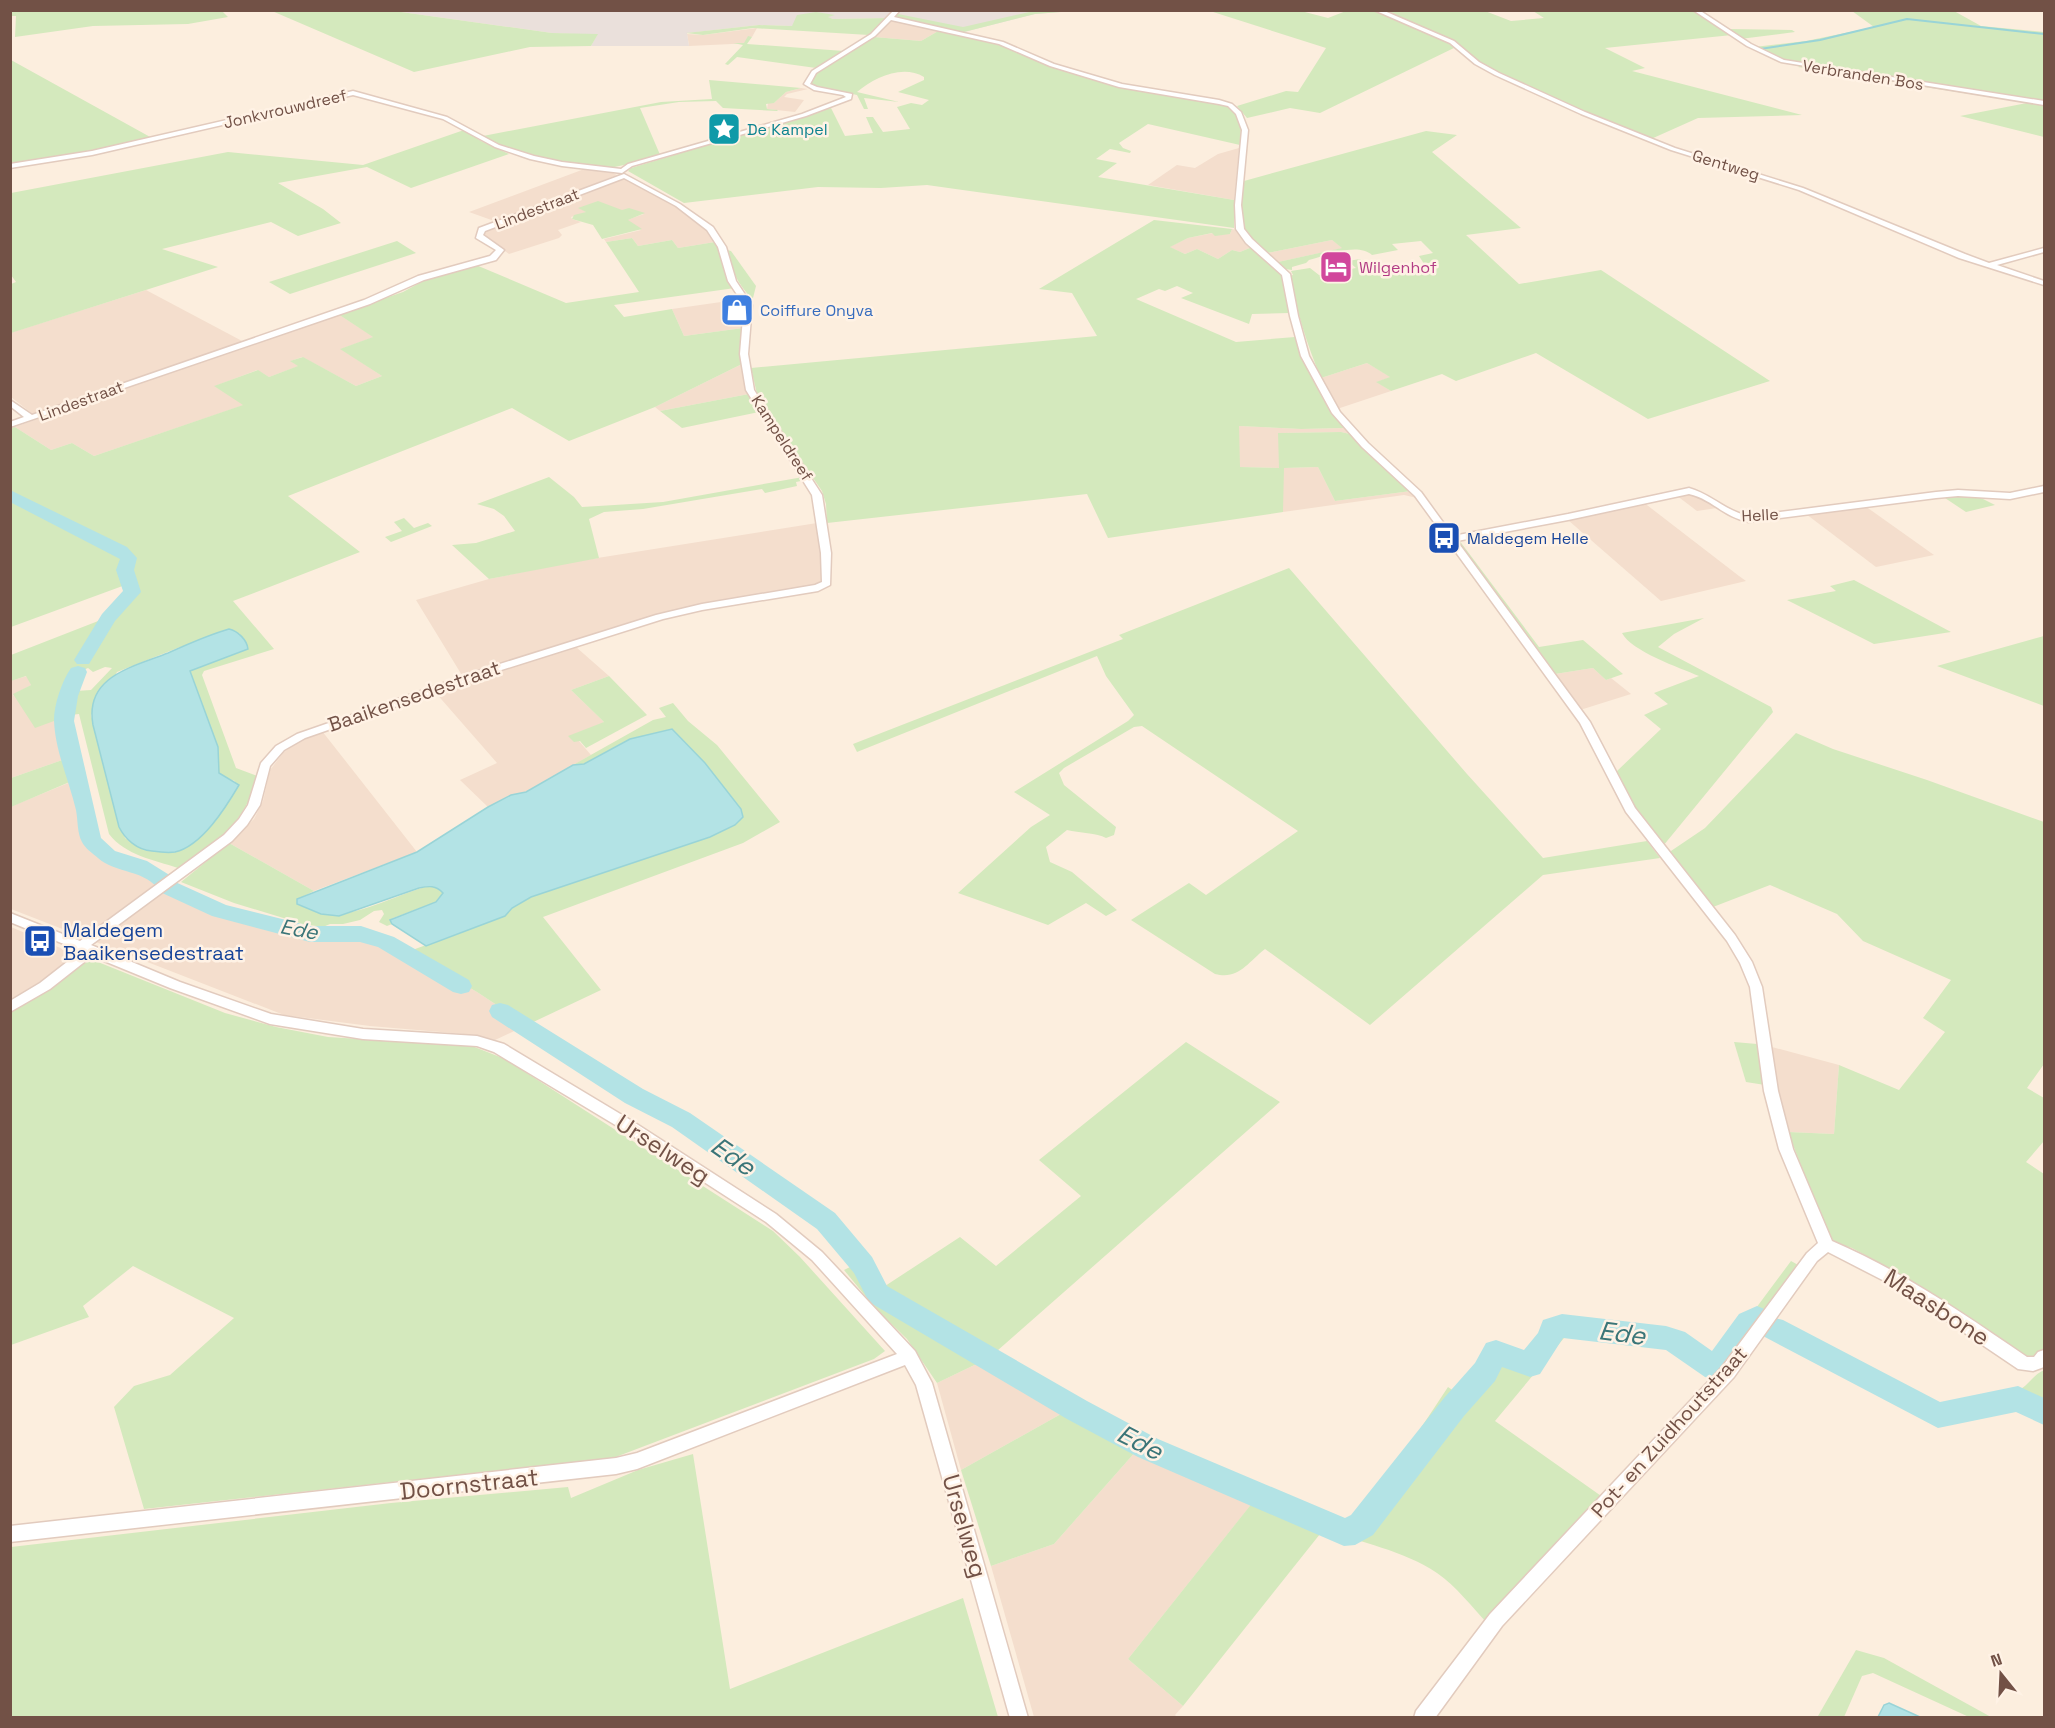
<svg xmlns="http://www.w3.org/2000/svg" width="2055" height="1728" font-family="'Space Grotesk',sans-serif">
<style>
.residential{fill:#f4decd}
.industrial{fill:#eae0db}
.green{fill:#d4e9bd;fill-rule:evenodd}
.water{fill:#b3e3e5;stroke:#99d4d7;stroke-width:1.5}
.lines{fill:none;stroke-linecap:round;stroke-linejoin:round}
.stream{stroke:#99d4d7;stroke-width:2}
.river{fill:#b3e3e5;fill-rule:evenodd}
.minor-casing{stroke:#e2cbbe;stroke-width:3}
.minor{fill:#fff;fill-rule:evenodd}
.labels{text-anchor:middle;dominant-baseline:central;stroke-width:5;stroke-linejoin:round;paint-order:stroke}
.far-street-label{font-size:16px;fill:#725146;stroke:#fff2e5}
.far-culture-label{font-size:16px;fill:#0d838f;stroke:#fff2e5;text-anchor:start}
.far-hotel-label{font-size:16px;fill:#b23c85;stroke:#fff2e5;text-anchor:start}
.far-shop-label{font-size:16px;fill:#366cbe;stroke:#fff2e5;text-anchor:start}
.far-transit-label{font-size:16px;fill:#164399;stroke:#fff2e5;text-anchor:start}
.street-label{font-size:20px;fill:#725146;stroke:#fff2e5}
.transit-label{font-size:20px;fill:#164399;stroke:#fff2e5;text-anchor:start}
.water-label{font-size:21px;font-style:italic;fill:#3a7578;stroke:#fff2e5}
.near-street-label{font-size:24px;fill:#725146;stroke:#fff2e5}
.near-water-label{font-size:26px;font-style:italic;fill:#3a7578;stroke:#fff2e5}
</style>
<rect width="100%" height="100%" fill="#fceede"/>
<g class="residential">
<path d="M893 20 940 30 921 41 874 37Z"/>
<path d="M757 28 752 37H748L745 43 732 44 689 46 687 34 703 35Z"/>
<path d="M801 88 808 89 787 94 784 97 804 100 795 112 767 109 768 103H774L786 92Z"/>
<path d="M1239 148 1234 200 1148 185 1177 165 1195 168 1218 154Z"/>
<path d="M587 168 609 171 617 175 497 222 469 212Z"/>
<path d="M623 177 667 200 702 225 715 242 678 248 672 240 638 246 632 238 606 242 604 239 641 230 627 220 644 214 622 210 579 208 587 212 571 217 572 219 581 222 558 230 562 235 559 238 509 254 483 235 484 231Z"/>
<path d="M1232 229 1236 230 1252 247 1240 252 1232 250 1218 259 1197 249 1185 254 1169 247 1188 238 1213 233 1230 234Z"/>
<path d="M1332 240 1343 248 1278 262 1267 253Z"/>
<path d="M146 290 244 342 34 415 11 397 10 333Z"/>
<path d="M742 299 746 306 743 328 684 336 672 309Z"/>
<path d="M338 314 374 337 341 349 382 376 356 386 302 357 291 361 299 366 269 377 257 370 215 386 244 405 94 456 72 443 51 450 15 427Z"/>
<path d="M1367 363 1391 377 1377 382 1391 391 1337 409 1321 378Z"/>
<path d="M742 364 749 394 660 411 655 407Z"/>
<path d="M1239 426 1301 429 1344 428 1350 434 1341 432 1279 433V468L1239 467Z"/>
<path d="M1318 467 1335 501 1411 491 1417 498 1404 495 1283 512V468Z"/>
<path d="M1687 493 1704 497 1717 508 1697 511 1676 495Z"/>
<path d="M1643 502 1739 576 1746 581 1661 601 1568 520Z"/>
<path d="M1865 506 1934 555 1876 567 1806 514Z"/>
<path d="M817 523 823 579 814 586 704 603 661 614 463 677 416 600 489 579 566 563Z"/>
<path d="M576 647 609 676 571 690 604 722 579 741 591 755 526 792 511 795 488 807 460 780 497 763 435 692Z"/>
<path d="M1593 668 1606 680 1611 678 1631 694 1580 710 1555 674Z"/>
<path d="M27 676 31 685 13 695 54 721 68 758 11 778 10 681Z"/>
<path d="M322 731 417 852 314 891 229 843 254 819 263 801 270 770 283 753 294 744Z"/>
<path d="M78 779 88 829 105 852 161 881 202 899 313 932 365 928 477 992 527 1025 495 1040 476 1035 370 1026 284 1015 11 909 10 807Z"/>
<path d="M11 927 77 955 11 1002Z"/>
<path d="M1772 1047 1839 1065 1834 1134 1788 1132 1777 1091Z"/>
<path d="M989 1358 1077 1405 961 1470 937 1383Z"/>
<path d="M1145 1441 1223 1474 1216 1486 1254 1501 1128 1659 1183 1706 1175 1715 1177 1717H1034L991 1566 1054 1544Z"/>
</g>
<path class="industrial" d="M394 11H1074L1035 14 964 32 895 18 833 19 827 17 833 15 792 26 759 25 687 33 689 46H591L597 35 552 33Z"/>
<g class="green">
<path d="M222 11 228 17 188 24 93 26 15 37 16 16H10L11 10Z"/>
<path d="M272 11H394L552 33 598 34 591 46 530 47 414 72Z"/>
<path d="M1034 11H1074L1035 14 964 32 895 18 898 14 963 27Z"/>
<path d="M1210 11H1301L1328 18 1346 11H1374L1443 39 1456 47 1320 113 1290 108 1247 118 1237 106 1286 91 1298 92 1326 48Z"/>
<path d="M1379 11H1485L1511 21 1544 18 1533 11H1693L1732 35 1605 48 1645 68 1632 71 1802 115 1698 118 1651 139 1527 87 1479 62 1455 42Z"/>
<path d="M1852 11H1954L1981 26 2044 32V101L1809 66 1785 61 1754 47 1806 41 1874 27Z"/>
<path d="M816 12 835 15 828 17 833 19 889 18 869 35 753 28 703 35 686 33 759 25 792 26 797 15Z"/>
<path d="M1728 29 1792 30 1795 32 1740 39Z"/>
<path d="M940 30 997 43 1047 65 1118 87 1212 102 1232 108 1241 125 1240 145 1148 124 1119 143 1123 148 1131 151 1130 153 1110 149 1096 159 1117 163 1098 177 1234 200V228L927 185 881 188 818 187 684 203 628 171 631 168 831 108 845 136 873 133 866 117H873L883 132 910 129 897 107 911 103 922 105 929 100 898 92 924 80V77C902 64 874 78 857 92L899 102 864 98 868 109H864L857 95 809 84 817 72 874 37 921 41Z"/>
<path d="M748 36 752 37 747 44 844 51 816 68 737 57 728 65 725 64 743 45 733 43H744Z"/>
<path d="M10 59 11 60 152 138 11 166Z"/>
<path d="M1800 66 2044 104V137L1960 116 2027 103 1798 67Z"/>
<path d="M709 80 801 88 786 92 774 103 766 104 767 109 778 110 777 111 723 108 716 101 679 102 640 108 661 157 610 168 550 162 509 149 483 136 661 102 712 99Z"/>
<path d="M464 130 481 141 509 154 411 188 367 167 278 183 323 209 341 223 298 236 271 222 162 249 218 267 11 333V284L16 282 11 275V193L228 152 363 165Z"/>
<path d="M1426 131 1457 135 1432 152 1521 228 1466 235 1519 284 1601 270 1770 381 1648 419 1536 353 1456 381 1442 374 1391 391 1376 382 1390 377 1367 363 1321 378C1307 345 1297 311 1289 276L1293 275 1291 271 1310 268 1319 275 1356 268 1348 261 1360 259 1370 266 1390 264 1399 274 1426 272 1428 270 1419 256 1433 253 1421 241 1392 244 1398 250 1372 255C1357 242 1326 256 1309 260L1306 263 1292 267V270L1285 269 1278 262 1342 248 1332 240 1267 253C1236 228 1239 219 1244 181Z"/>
<path d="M598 201 622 210 629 208 645 213 628 220 642 229 602 239 593 225 572 219 574 215 586 212 578 208Z"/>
<path d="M1154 220 1232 229 1230 234 1215 236 1212 233 1188 238 1170 247 1185 254 1197 249 1218 259 1232 250 1240 252 1252 247 1282 274 1289 313 1252 314 1249 324 1181 298 1193 293 1177 286 1165 291 1159 289 1136 299 1236 342 1295 337C1308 370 1322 400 1344 428L1301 429 1239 426 1240 467 1279 468 1278 433 1341 432 1350 434 1411 491 1335 501 1318 467 1284 468 1283 512 1108 538 1087 494 827 523 826 504 822 491 765 408 757 394 751 368 1097 336 1072 293 1039 289Z"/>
<path d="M632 238 638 246 672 240 678 248 715 242 735 288 614 305 624 317 672 309 684 336 743 328 742 364 655 407 569 441 512 408 288 496 360 552 233 601 274 649 204 671 202 675 236 768 257 776C247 820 219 843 183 867L178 868C154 860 125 855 109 834L79 714 71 715 86 775 11 807V778L68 758 54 721 35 728 13 694 31 685 26 676 11 681V655L111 616 129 591 128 584 11 627V428L15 427 51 450 72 443 94 456 243 405 214 386 258 370 269 377 298 366 290 361 303 357 356 386 382 376 340 349 373 337 338 314 403 292 425 280 476 265 566 303 639 292 606 242ZM239 633 247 644 189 671 218 747 219 773 225 778 235 781 186 848C162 856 145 851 125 838L91 715 117 672 180 647ZM105 667 112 668 91 690 76 691 79 672 88 668 93 672Z"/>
<path d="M397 241 416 253 290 294 269 282Z"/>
<path d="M727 250 731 251 756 286 753 298 750 297C738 283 730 269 727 250Z"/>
<path d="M749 394 759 412 682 428 660 411Z"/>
<path d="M549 477 574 497 582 507 663 502 803 477 806 480 796 482 797 486 765 493 762 489 643 509 604 512 589 519 599 558 489 579 452 545 476 543 515 531 504 516 494 509 477 504Z"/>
<path d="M1958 495 1977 496 1995 505 1966 512 1942 496Z"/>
<path d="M404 518 414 528 428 523 432 526 391 542 385 537 402 531 394 522Z"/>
<path d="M1459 540 1539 647 1583 640 1623 674 1606 680 1593 668 1555 674 1540 654 1531 656 1446 541Z"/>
<path d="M1289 568 1467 774 1543 858 1647 841 1660 858 1543 875 1370 1025 1265 949C1247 963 1239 980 1215 974L1131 920 1189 883 1206 895 1298 831 1142 726 1134 727 1064 768 1059 773 1064 785 1116 827 1114 835 1106 838C1097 833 1079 833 1067 830L1046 847 1050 862 1072 872 1117 910 1106 916 1086 903 1048 925 958 893 1031 827 1050 815 1014 792 1128 721 1134 715 1106 676 1097 656 857 752 853 744 1123 639 1119 635Z"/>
<path d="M1854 580 1951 632 1874 644 1787 600 1836 591 1830 586Z"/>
<path d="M1704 618 1674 634 1658 647 1771 707 1773 712 1663 846 1637 812 1616 772 1661 729 1644 715 1668 704 1654 693 1699 676C1680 668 1631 651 1622 633Z"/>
<path d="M2044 636V706L1937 666Z"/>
<path d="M609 676 647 715 586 748 580 741 574 742 568 736 604 722 571 690Z"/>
<path d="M673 703 688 721 717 745 780 822 743 843 543 917 601 990 527 1025 477 992 407 952 505 916 512 908 531 897 710 837 735 825 743 817 741 809 705 763 672 729 630 739 584 764 573 765 653 720 666 717 659 708Z"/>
<path d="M1796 733 1833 749 1927 780 2044 822V1064L2027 1088 2044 1098V1141L2026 1162 2044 1174V1350L2039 1360 2020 1358 1874 1260 1852 1248 1839 1244 1833 1240 1825 1228 1788 1132 1834 1134 1839 1065 1899 1090 1945 1032 1923 1018 1951 980 1863 941 1837 914 1770 885 1713 907 1668 853 1705 828Z"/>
<path d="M229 843 314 891 298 899C327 936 391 895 429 886L438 888 443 893 436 902 393 918 390 920 392 924 387 926 379 922 384 914 382 910 374 911 360 920 343 924H330L323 927 303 924 234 903 181 882Z"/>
<path d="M88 958 225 1013 276 1027 328 1037 472 1046 505 1059 773 1231 800 1257 885 1351 874 1359 613 1458 144 1509 114 1407 134 1386 170 1375 234 1318 133 1266 83 1306 89 1317 11 1345V1012L51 989Z"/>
<path d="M1186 1042 1280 1102 989 1358 937 1383 907 1339 876 1309 844 1270 866 1259 882 1288 960 1237 996 1266 1081 1196 1039 1160Z"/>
<path d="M1734 1042 1757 1044 1765 1085 1746 1082Z"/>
<path d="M1791 1261 1800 1266 1717 1377 1675 1346 1570 1333 1564 1338 1495 1421 1604 1498 1487 1623C1472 1607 1456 1586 1437 1573 1403 1550 1361 1543 1324 1529L1183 1706 1128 1659 1253 1502 1216 1486 1223 1474 1357 1531 1413 1457 1405 1452 1448 1387 1461 1396 1498 1349 1530 1359 1549 1327 1555 1321 1674 1335 1716 1362Z"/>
<path d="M1781 1322 1922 1402C1955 1408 1989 1404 2019 1390 2029 1385 2033 1375 2044 1370V1417L2020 1404 1963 1422 1934 1420 1774 1331Z"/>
<path d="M1077 1405 1145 1441 1054 1544 991 1566 961 1470Z"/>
<path d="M693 1454 730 1689 963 1598 998 1717H11V1547L391 1503 568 1487 571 1498 638 1470Z"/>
<path d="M1856 1650 1884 1658 1991 1717H1969L1873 1673 1862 1676 1844 1717 1818 1716Z"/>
</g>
<g class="water">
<path d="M229 629C238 631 247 640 248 649L190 671 218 747 219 773 239 785C226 807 202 846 175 852 168 853 159 852 152 851 137 850 125 839 119 827L93 725C84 676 133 667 168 653 188 644 208 635 229 629Z"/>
<path d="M672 729 705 763 741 809 743 817 735 825 710 837 531 897 512 908 505 916 426 946 392 924 390 920 436 902 443 893C436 885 429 886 419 888L339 916 321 914 297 904V899L417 852 488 807 511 795 526 792 573 765 584 764 630 739Z"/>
<path d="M1889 1703 1920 1717H1878L1884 1705Z"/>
</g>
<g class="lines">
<path class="stream" d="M1760 49 1820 40 1907 19 2044 34"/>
<g class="river">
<path d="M10 490 127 547 137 558 134 570 141 592 115 621 89 664H77L74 660 102 614 123 591 116 570 120 559 10 502Z"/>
<path d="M78 666 85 668 87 672 78 696 74 721 101 838 115 851 147 861 171 876 173 881 226 905 310 926H361L394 937 469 980 472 986 469 992 461 994 453 992 378 947 360 942H310L212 916 160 892C147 869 115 874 98 858 92 853 85 848 82 842 77 833 78 820 76 810 69 780 55 751 54 720 54 704 62 681 71 668Z"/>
<path d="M500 1003 508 1005 643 1089 690 1113 835 1213 872 1257 887 1286 1087 1401 1158 1439 1345 1518 1351 1515 1444 1398 1475 1363 1486 1343 1496 1340 1524 1350 1538 1333 1543 1320 1562 1314 1666 1326 1685 1332 1712 1351 1739 1314 1757 1306 1767 1310 1770 1317 1783 1320 1940 1402 2018 1386 2044 1398V1425L2016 1412 1938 1428 1763 1336 1760 1330 1725 1377 1715 1380 1705 1377 1666 1350 1563 1338 1540 1374 1530 1377 1502 1367 1495 1381 1464 1416 1373 1535 1355 1545 1344 1546 1138 1457 1067 1419 869 1302 854 1273 817 1229 672 1127 625 1103 492 1017 489 1011 492 1005Z"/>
</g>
<g class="minor-casing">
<g id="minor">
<path d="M894 10H900L894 17 1003 42 1054 64 1122 84 1219 100 1232 104 1241 112 1248 130 1241 205 1244 229 1252 239 1290 274 1298 316 1309 356 1340 412 1368 443 1421 492 1453 536 1568 514 1689 488C1711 494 1727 512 1749 516L1936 492 1958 490 2010 493 2044 486V492L2010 499 1958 496 1936 498 1749 522C1723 517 1712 499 1689 494L1568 520 1457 541 1590 722 1635 808 1735 935 1752 962 1762 987 1778 1091 1793 1149 1832 1241C1902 1271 1964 1314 2027 1357H2034L2038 1352 2044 1350V1367L2033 1371 2018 1369 1898 1288 1828 1252 1817 1261 1734 1377 1502 1626 1435 1718H1414L1416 1711 1490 1614 1722 1367 1807 1253 1818 1243 1779 1149 1764 1091 1750 987 1740 963 1727 941 1626 812 1580 723 1415 496 1362 447 1332 413 1301 356 1290 316 1282 275 1246 243 1236 229 1235 205 1242 130 1236 114 1228 106 1219 104 1119 87 1050 66 999 44 891 20 875 36 816 73 810 84 817 87 852 94 851 99 806 116 632 166 622 173 562 166 530 159 495 147 443 119 353 95 92 155 10 168V164L92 151 353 91 447 117 499 145 534 156 562 162 621 169 628 164 802 114 846 97 843 95 814 90 804 84 812 71 871 34Z"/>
<path d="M1374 10H1382L1454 41 1479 62 1499 73 1585 112 1675 148 1803 188 1965 254 1989 263 2044 248V252L1997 265 2044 281V285L1959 258 1799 190 1671 150 1581 114 1495 75 1475 64 1450 43Z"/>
<path d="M1693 10H1699L1751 44 1784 60 2044 101V105L1781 62 1747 46Z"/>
<path d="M624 174 680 204 713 227 726 247 736 281 752 305 748 354 754 390 822 495 831 553 830 585 818 591 702 610 663 619 495 672 305 738 284 750 270 766 260 805 247 825 232 841 91 945 180 982 271 1014 363 1029 477 1036 504 1044 632 1121 776 1214 822 1252 915 1351 932 1383 1028 1718H1010L916 1385 905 1365 637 1469 616 1474 10 1542V1526L616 1458 637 1453 897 1354 812 1260 766 1222 622 1129 494 1052 477 1046 363 1039 270 1024 170 988 92 956 50 989 10 1012V1001L40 983 81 951 10 922V913L80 941 224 835 239 819 248 805 261 763 276 746 297 734 487 668 656 615 702 604 815 585 822 582 821 553 812 495 746 390 740 354 744 305 728 281 718 247 707 230 676 206 624 178 485 231 483 235 504 250 496 260 424 280 370 304 10 427V422L24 417 10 406V400L32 415 364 300 418 276 490 256 496 250 476 238 479 228Z"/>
</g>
</g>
<use href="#minor" class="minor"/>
</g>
<defs>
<g id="sight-square" transform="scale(1.725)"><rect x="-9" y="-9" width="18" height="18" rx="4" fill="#0f9aa8" stroke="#fff2e5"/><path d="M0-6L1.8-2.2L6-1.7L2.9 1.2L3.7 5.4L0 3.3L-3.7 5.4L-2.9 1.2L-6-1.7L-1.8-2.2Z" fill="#fff"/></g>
<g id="hotel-square" transform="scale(1.725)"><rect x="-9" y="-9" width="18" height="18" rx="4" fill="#d1479c" stroke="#fff2e5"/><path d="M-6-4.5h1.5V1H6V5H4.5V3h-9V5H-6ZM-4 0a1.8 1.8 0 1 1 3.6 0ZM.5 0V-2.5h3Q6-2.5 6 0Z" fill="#fff"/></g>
<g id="shop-square" transform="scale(1.725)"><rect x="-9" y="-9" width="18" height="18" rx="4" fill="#3f7fe0" stroke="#fff2e5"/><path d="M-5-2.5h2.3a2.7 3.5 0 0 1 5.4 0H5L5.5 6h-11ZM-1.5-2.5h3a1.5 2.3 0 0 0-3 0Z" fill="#fff"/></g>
<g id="bus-square" transform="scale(1.725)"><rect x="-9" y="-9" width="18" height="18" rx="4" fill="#1a4fb4" stroke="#fff2e5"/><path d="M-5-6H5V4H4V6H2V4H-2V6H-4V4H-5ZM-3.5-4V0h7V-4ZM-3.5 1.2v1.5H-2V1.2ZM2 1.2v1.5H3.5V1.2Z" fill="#fff"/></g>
</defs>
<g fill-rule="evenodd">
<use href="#sight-square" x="724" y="129"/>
<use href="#hotel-square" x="1336" y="267"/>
<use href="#shop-square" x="737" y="310"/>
<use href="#bus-square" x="1444" y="538"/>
<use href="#bus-square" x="40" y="941"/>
</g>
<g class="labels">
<g class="far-street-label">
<text transform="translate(1863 75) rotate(9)">Verbranden Bos</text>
<text transform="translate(285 109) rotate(-13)">Jonkvrouwdreef</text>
<text transform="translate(1726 165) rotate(17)">Gentweg</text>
<text transform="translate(537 209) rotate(-21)">Lindestraat</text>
<text transform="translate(81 401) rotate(-20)">Lindestraat</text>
<text transform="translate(782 438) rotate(57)">Kampeldreef</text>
<text transform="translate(1760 515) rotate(-3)">Helle</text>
</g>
<g class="far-culture-label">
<text x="747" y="129">De Kampel</text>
</g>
<g class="far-hotel-label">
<text x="1359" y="267">Wilgenhof</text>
</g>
<g class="far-shop-label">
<text x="760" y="310">Coiffure Onyva</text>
</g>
<g class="far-transit-label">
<text x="1467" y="538">Maldegem Helle</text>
</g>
<g class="street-label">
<text transform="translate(414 696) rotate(-19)">Baaikensedestraat</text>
<text transform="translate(1669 1432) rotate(-48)">Pot- en Zuidhoutstraat</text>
</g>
<g class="transit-label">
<text x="63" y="930">Maldegem<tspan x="63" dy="23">Baaikensedestraat</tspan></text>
</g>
<g class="water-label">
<text transform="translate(299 929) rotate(10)">Ede</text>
</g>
<g class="near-street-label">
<text transform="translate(663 1149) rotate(33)">Urselweg</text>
<text transform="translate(1937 1307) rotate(33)">Maasbone</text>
<text transform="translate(469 1484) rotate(-6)">Doornstraat</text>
<text transform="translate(965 1526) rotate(74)">Urselweg</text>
</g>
<g class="near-water-label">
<text transform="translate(733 1156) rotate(35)">Ede</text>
<text transform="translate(1622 1333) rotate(7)">Ede</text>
<text transform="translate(1140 1442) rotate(27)">Ede</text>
</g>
</g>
<rect width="2055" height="1728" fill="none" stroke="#725146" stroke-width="24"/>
<g transform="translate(2001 1674) rotate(342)" stroke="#fff2e5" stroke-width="4.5" paint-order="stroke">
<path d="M0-4.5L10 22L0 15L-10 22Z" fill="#725146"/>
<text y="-9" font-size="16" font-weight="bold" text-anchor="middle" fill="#725146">N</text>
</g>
</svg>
